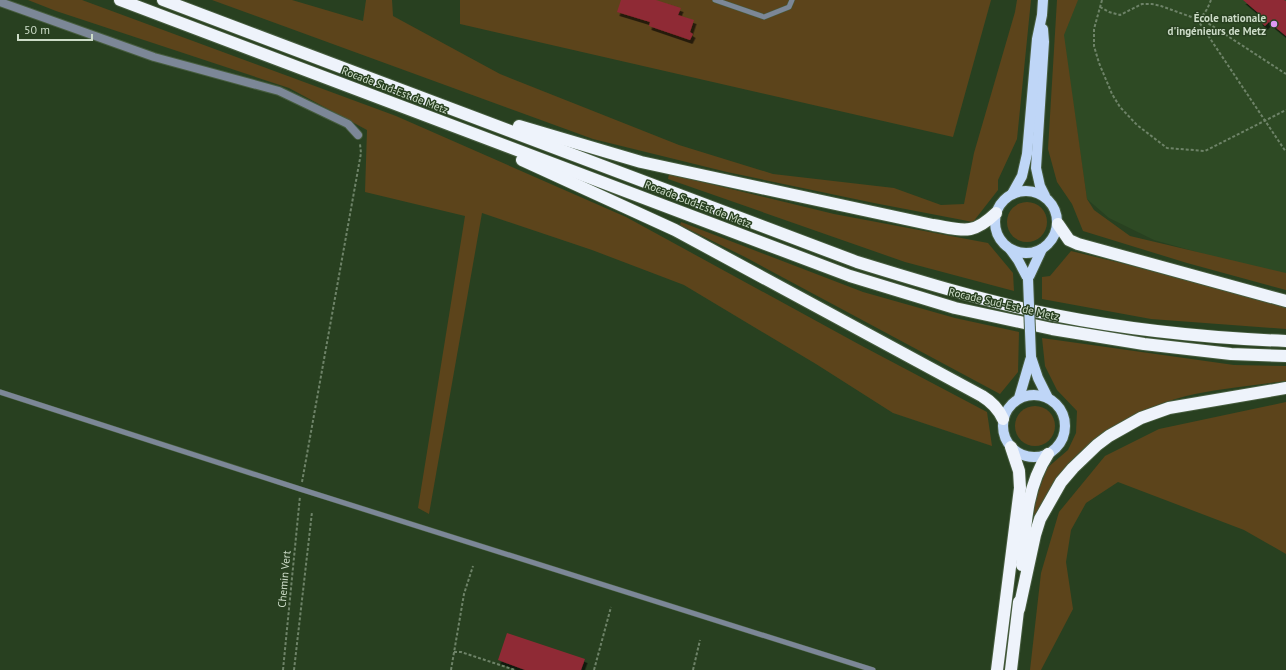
<svg xmlns="http://www.w3.org/2000/svg" width="1286" height="670" font-family="'PT Sans',sans-serif">
<style>
.built{fill:#2e4a24}
.green{fill:#5c441b}
.building{fill:#8f2935;filter:url(#shadow)}
.lines{fill:none;stroke-linecap:round;stroke-linejoin:round}
.lane-casing{stroke:#465c3e;stroke-width:6}
.street-casing{stroke:#465c3e;stroke-width:10}
.primary-casing{stroke:#465c3e;stroke-width:12}
.highway-casing{stroke:#465c3e;stroke-width:14}
.path{stroke:#6e8368;stroke-width:2;stroke-dasharray:3 2;stroke-linecap:butt}
.lane{stroke:#7c8797;stroke-width:5}
.street{stroke:#7c8797;stroke-width:8}
.primary{stroke:#bfd6f7;stroke-width:10}
.highway{stroke:#eef3fb;stroke-width:12}
.primary-bridge-casing{stroke:#465c3e;stroke-width:12;stroke-linecap:butt}
.primary-bridge{stroke:#bfd6f7;stroke-width:10}
.poi-dot{fill:#de98f3;stroke:#284020;stroke-width:1.5}
.labels{text-anchor:middle;dominant-baseline:central;stroke-width:3;stroke-linejoin:round;paint-order:stroke}
.poi-label{font-size:11px;font-weight:bold;fill:#cddcc8;stroke:#284020;text-anchor:end}
.street-label{font-size:11px;fill:#cddcc8;stroke:#284020}
</style>
<defs>
<filter id="shadow"><feDropShadow dx="2.5" dy="4" stdDeviation="0" flood-color="#0009"/></filter>
</defs>
<rect width="100%" height="100%" fill="#284020"/>
<path class="built" d="M1058 0H1286V277L1154 240 1109 218 1087 199Z"/>
<g class="green">
<path d="M28 0H82L396 116 626 217 862 346 987 412 992 446 893 413 816 364 684 285 592 250 482 213 429 514 418 508 465 216 365 192 367 130 289 88 56 11Z"/>
<path d="M212 0H292L363 21 366 0H392L393 16 500 74 679 145 773 174 894 188 941 205 964 204 974 153 1015 12 1017 0H1031L1017 139 998 180V190L973 222 874 203 727 172 593 139Z"/>
<path d="M460 0H991L953 137 460 24Z"/>
<path d="M1057 0H1078L1064 35 1087 199 1094 210 1130 236 1286 273V290L1187 263 1083 231 1072 204 1057 182 1048 149Z"/>
<path d="M669 174 834 214 988 243 1013 273 1014 291 905 262 668 179Z"/>
<circle cx="1027" cy="222" r="20"/>
<path d="M681 222 863 292 955 318 1019 332 1018 372 1000 394 745 257 680 225Z"/>
<path d="M1071 251 1125 264 1286 307V329L1151 319 1042 299V277L1050 276Z"/>
<path d="M1042 338 1234 365 1286 366V381C1256 385 1225 388 1195 394 1143 405 1090 433 1058 477 1049 488 1044 502 1037 515H1034L1035 501 1047 468 1068 450 1076 433 1077 411 1057 390 1045 366Z"/>
<path d="M1286 402V554L1244 530 1118 482 1086 503 1071 530 1066 562 1073 609 1041 670H1030L1041 573 1059 512 1105 456 1159 429Z"/>
<circle cx="1035" cy="426" r="20"/>
</g>
<g class="building">
<path d="M621 0H656L681 8 678 15 694 20 690 32 693 34 690 40 649 26 650 22 617 12Z"/>
<path d="M1243 0H1284L1286 1V36L1269 22 1265 26 1260 21 1263 17Z"/>
<path d="M507 633 585 659 581 670H525L498 660Z"/>
</g>
<g class="lines">
<g class="lane-casing">
<g id="lane">
<path d="M715 0 764 17 789 7 792 0"/>
<path d="M0 392 300 489 873 670"/>
</g>
</g>
<g class="street-casing">
<path id="street" d="M0 2 154 57 279 91 348 124 358 135"/>
</g>
<g class="primary-casing">
<g id="primary">
<path d="M1043 29 1044 42 1036 168 1040 186 1045 196"/>
<circle cx="1026" cy="222" r="31"/>
<path d="M1012 194 1022 176 1027 154 1037 39 1042 15 1043 0"/>
<path d="M1010 249 1018 260 1028 279"/>
<path d="M1028 279 1042 249"/>
<path d="M1031 357 1038 378 1048 398"/>
<circle cx="1034" cy="426" r="31"/>
<path d="M1019 398 1031 357"/>
</g>
</g>
<g class="highway-casing">
<g id="highway">
<path d="M120 0 850 276 955 308 1052 329 1144 344 1231 354 1286 356"/>
<path d="M163 0 857 262C922 282 987 302 1054 315 1130 330 1208 338 1286 341"/>
<path d="M519 126 641 162 933 225C963 230 972 236 996 213"/>
<path d="M522 160 675 230 982 396C992 402 998 408 1003 419"/>
<path d="M1058 224 1069 240 1078 244 1286 301"/>
<path d="M1022 565C1025 527 1026 487 1048 454"/>
<path d="M1019 609 1035 535 1040 519 1061 482 1073 468 1097 445 1109 436 1141 418 1169 408 1286 388"/>
<path d="M997 670 1020 488 1019 471 1011 447"/>
<path d="M1011 670 1019 602"/>
</g>
</g>
<g class="path">
<path d="M1102 0 1094 29V46L1099 63 1112 94 1120 107 1137 125 1167 148 1205 151 1286 110"/>
<path d="M1100 7 1109 12 1120 15 1142 4H1152L1161 6 1197 19C1205 16 1208 7 1211 0"/>
<path d="M1200 18 1286 74"/>
<path d="M1197 19 1286 152"/>
<path d="M302 482 361 153 360 144"/>
<path d="M454 652H461L515 670"/>
<path d="M283 670 300 496"/>
<path d="M294 670 312 512"/>
<path d="M451 670 464 594 473 566"/>
<path d="M594 670 611 607"/>
<path d="M693 670 700 640"/>
</g>
<use href="#lane" class="lane"/>
<use href="#street" class="street"/>
<use href="#primary" class="primary"/>
<use href="#highway" class="highway"/>
<g class="primary-bridge-casing">
<path id="primary-bridge" d="M1028 279 1031 357"/>
</g>
<use href="#primary-bridge" class="primary-bridge"/>
</g>
<circle class="poi-dot" cx="1274" cy="24" r="4"/>
<g class="labels">
<g class="poi-label">
<text x="1266" y="18">École nationale<tspan x="1266" dy="13">d'ingénieurs de Metz</tspan></text>
</g>
<g class="street-label">
<text transform="translate(395 90) rotate(21)">Rocade Sud-Est de Metz</text>
<text transform="translate(698 204) rotate(21)">Rocade Sud-Est de Metz</text>
<text transform="translate(1004 304) rotate(13)">Rocade Sud-Est de Metz</text>
<text transform="translate(284 579) rotate(-85)">Chemin Vert</text>
</g>
</g>
<path d="M18 34v6h74v-6" fill="none" stroke="#cddcc8" stroke-width="2"/>
<text x="24" y="34" font-size="12" fill="#cddcc8" stroke="#284020" stroke-width="3" paint-order="stroke">50 m</text>
</svg>
